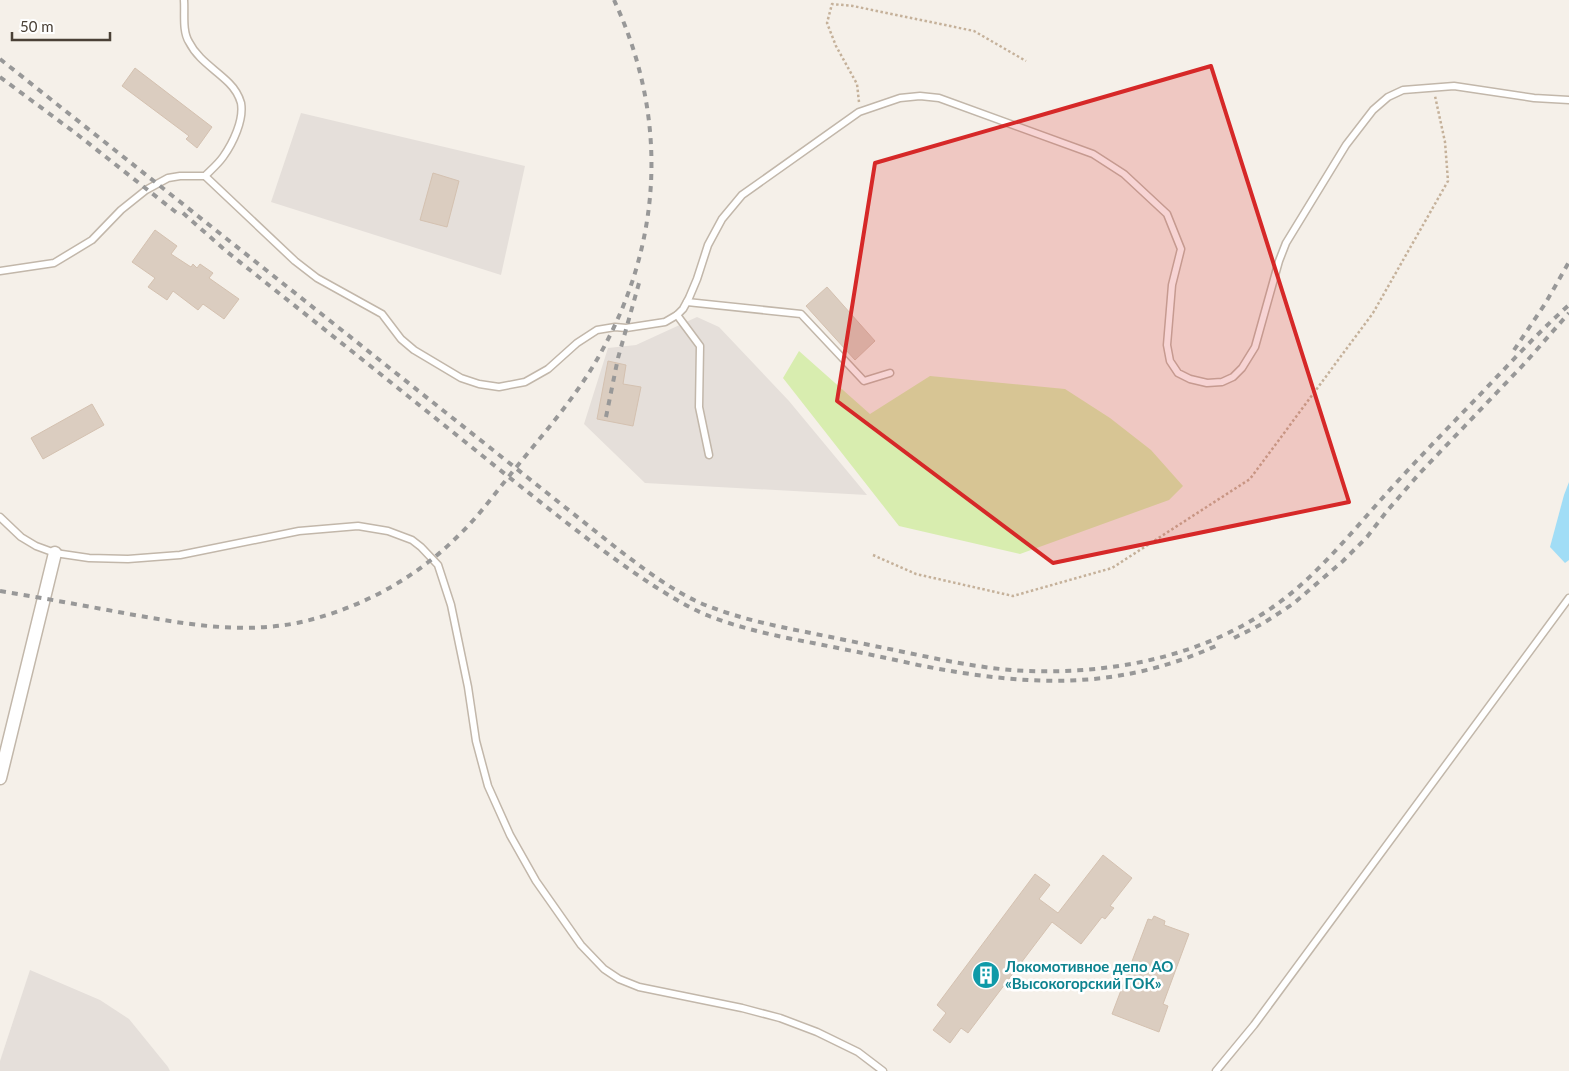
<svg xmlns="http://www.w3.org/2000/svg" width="1569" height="1071" font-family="Lato,sans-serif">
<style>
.industrial{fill:#e5dfda}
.green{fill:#d8edaf}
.water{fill:#a1ddf6}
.building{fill:#dbcdc0;stroke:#d4c1b0}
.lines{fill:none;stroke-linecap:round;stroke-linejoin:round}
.service-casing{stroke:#c2b7aa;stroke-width:9}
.minor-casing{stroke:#c2b7aa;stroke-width:15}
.path{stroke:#c5b19a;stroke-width:2.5;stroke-dasharray:2.5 2.5;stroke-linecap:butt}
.service{stroke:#fff;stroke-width:6}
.minor{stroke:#fff;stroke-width:12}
.rail{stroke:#989898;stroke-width:4;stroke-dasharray:6 6;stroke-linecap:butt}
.marked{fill:#d62828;fill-opacity:0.2;stroke:#d62828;stroke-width:4;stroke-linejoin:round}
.labels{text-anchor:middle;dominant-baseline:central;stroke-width:5;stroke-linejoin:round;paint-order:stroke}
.culture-label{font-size:15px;font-weight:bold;fill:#0d838f;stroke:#fff;text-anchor:start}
</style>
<rect width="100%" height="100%" fill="#f5f0e9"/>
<g class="industrial">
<path d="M301 113 525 166 501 275 271 202Z"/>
<path d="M697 317 719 327 789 401 867 495 645 483 584 424 608 348 636 345Z"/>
<path d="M30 970 100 1000 129 1019 168 1067 170 1071H0V1061Z"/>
</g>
<path class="green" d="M799 351 870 414 930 376 1065 389 1110 418 1151 450 1183 486 1169 500 1020 554 899 526 783 378Z"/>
<path class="water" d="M1569 482V560L1565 563 1550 547 1564 495Z"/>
<g class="building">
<path d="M135 68 212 127 197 148 186 139 189 136 122 86Z"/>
<path d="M433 173 459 181 447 227 420 220Z"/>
<path d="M155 230 177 246 171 254 191 267 193 264 197 268 200 264 213 273 209 278 239 299 224 319 203 304 198 310 173 291 167 300 148 287 155 278 132 262Z"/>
<path d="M827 287 875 341 855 360 806 306Z"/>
<path d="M608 361 626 365 623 384 641 387 633 426 597 419Z"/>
<path d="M92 404 104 425 43 459 31 438Z"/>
<path d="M1103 855 1132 878 1110 906 1114 908 1105 919 1102 917 1081 944 1052 922 968 1033 961 1028 950 1043 933 1030 946 1013 937 1005 1035 874 1050 885 1039 899 1058 913Z"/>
<path d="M1154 916 1165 921 1164 925 1189 934 1163 1004 1168 1006 1159 1032 1112 1014 1148 919 1152 920Z"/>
</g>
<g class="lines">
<g class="service-casing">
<g id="service">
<path d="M205 176 295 261 317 278 382 314 401 339 414 350 461 378 479 384 499 387 525 382 548 369 577 343 597 330 615 327 626 328 665 322 677 315 683 309 689 298 697 279 708 245 722 219 742 195 859 112 900 98 920 96 939 98 1093 154 1124 174 1167 214 1181 249 1172 285 1167 345 1170 361 1178 373 1190 379 1207 383 1222 382 1233 377 1242 368 1255 347 1279 261 1286 243 1346 145 1373 110 1388 97 1403 90 1454 86 1534 98 1569 100"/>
<path d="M0 271 54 263 92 240 121 210 146 190 168 178 180 176H205C211 170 218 164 223 157 233 143 244 120 241 103 239 96 234 88 229 83 215 69 198 60 189 42 182 31 185 13 184 0"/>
<path d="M687 302 801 314 864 381 890 373"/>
<path d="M677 315 700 346 699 407 709 455"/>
<path d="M0 517 21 537 36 546 55 553 89 558 128 559 180 555 299 531 358 526 388 531 412 540 421 547 438 565 451 605 468 687 476 741 488 786 510 835 536 881 581 945 604 969 619 979 639 987 742 1008 780 1018 817 1032 858 1052 883 1071"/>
<path d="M1216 1071 1254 1025 1569 598"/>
</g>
</g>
<g class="minor-casing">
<path id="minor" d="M0 778 55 553"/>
</g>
<g class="path">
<path d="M859 102 857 84 836 46 827 23 832 4 853 6 974 31 1026 61"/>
<path d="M873 555 916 574 1013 596 1112 568 1250 479 1373 313 1448 181 1445 142 1435 96"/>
</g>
<use href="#service" class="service"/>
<use href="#minor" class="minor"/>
<g class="rail">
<path d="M0 59 619 550C644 569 670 589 698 602 733 617 770 625 806 632 835 638 865 644 894 650 938 659 982 669 1026 671 1110 674 1196 658 1267 611 1313 581 1349 535 1386 494 1414 463 1442 434 1471 404 1503 371 1534 336 1569 305"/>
<path d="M0 77 78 135 177 213"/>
<path d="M183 213 226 251C319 325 412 399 505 474 553 512 602 552 654 586 670 596 686 606 704 614 738 628 776 636 813 643 848 650 883 657 918 665 1026 686 1115 692 1218 645"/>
<path d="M1514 350 1545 304 1569 262"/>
<path d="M606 417 618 358 639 283"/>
<path d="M0 591C43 598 86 606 129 614 185 624 240 634 297 623 357 610 414 580 458 536 479 516 496 492 514 470 544 433 576 397 599 356 663 243 669 118 614 0"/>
<path d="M1234 638 1262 624 1293 604 1343 561 1367 537 1387 511 1419 474 1525 363 1569 313"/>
</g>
</g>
<path class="marked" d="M1211 66 1349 502 1053 563 837 401 875 163Z"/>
<defs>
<g id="building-disc" transform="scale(1.4375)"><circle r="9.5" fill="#0f9aa8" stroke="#fff"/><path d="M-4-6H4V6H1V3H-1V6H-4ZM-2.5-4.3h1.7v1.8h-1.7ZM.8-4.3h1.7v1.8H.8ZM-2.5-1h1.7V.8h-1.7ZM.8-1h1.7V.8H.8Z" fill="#fff"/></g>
</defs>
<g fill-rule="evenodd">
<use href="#building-disc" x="986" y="975"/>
</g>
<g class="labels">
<g class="culture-label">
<text x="1005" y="966">Локомотивное депо АО<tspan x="1005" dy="17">«Высокогорский ГОК»</tspan></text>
</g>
</g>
<path d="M12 32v8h98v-8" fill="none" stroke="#4a4036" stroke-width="2.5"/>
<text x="20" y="32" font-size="15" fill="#4a4036" stroke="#ffffff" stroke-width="4" paint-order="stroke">50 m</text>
</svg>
